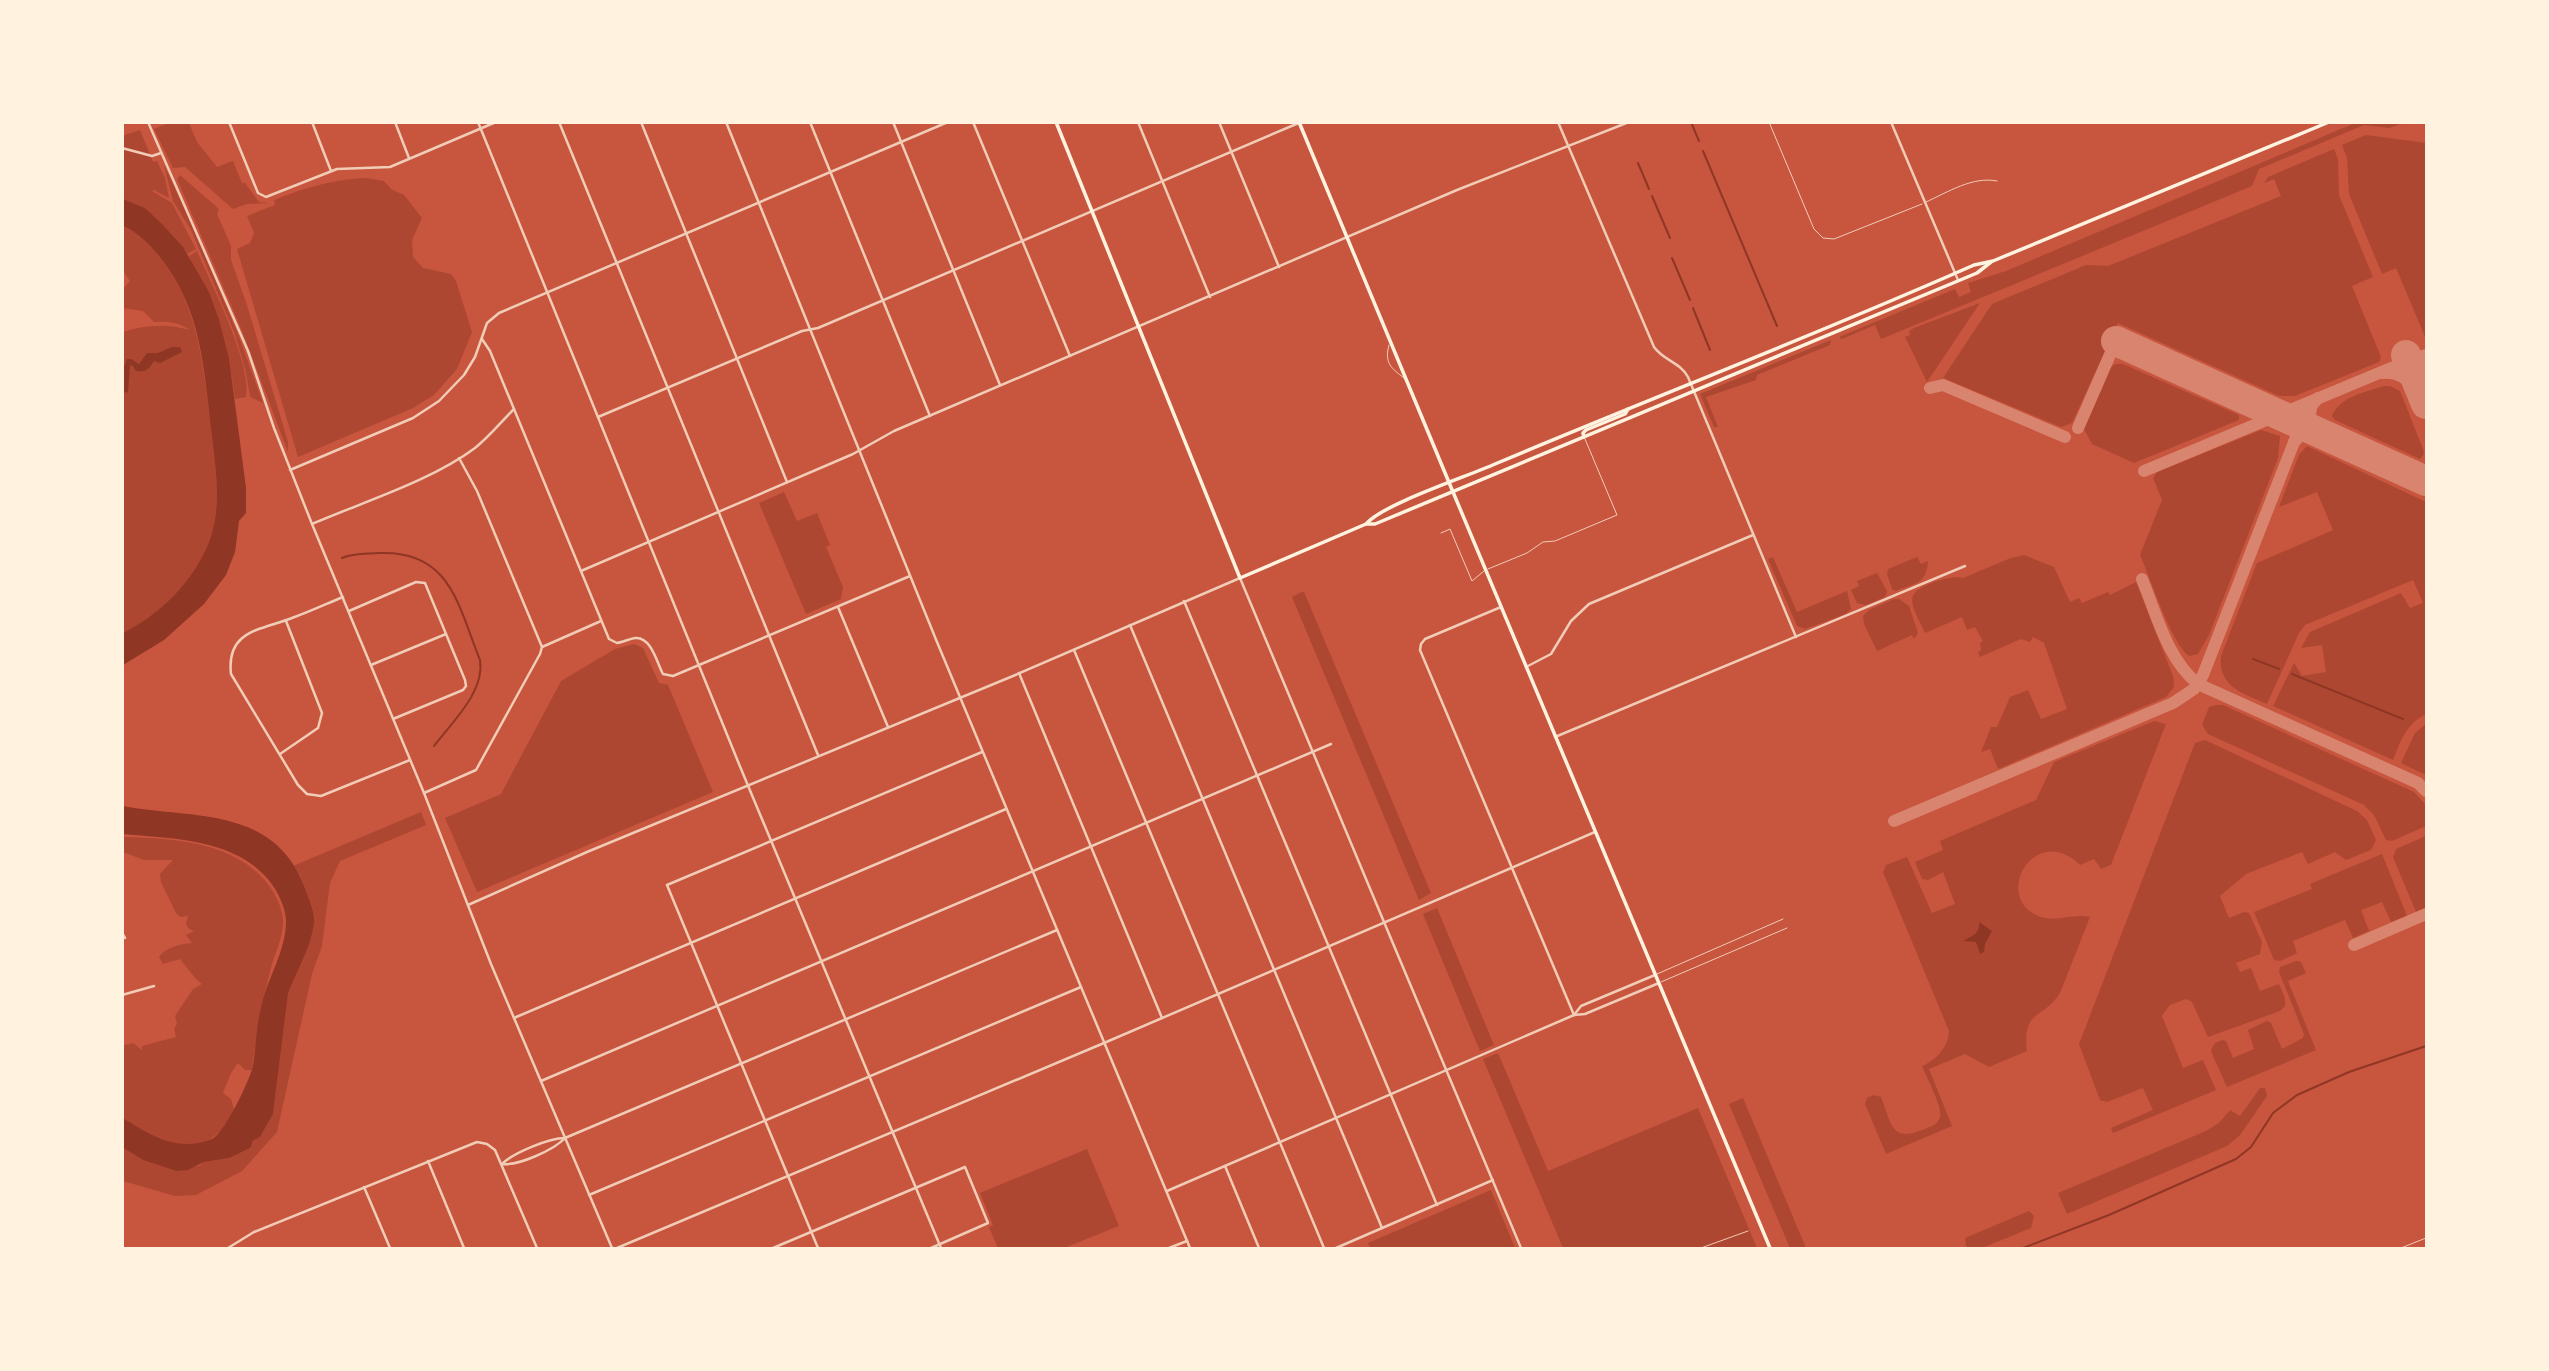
<svg xmlns="http://www.w3.org/2000/svg" width="2549" height="1371" font-family="'Alegreya Sans',sans-serif">
<style>
.green{fill:#ae4732}
.water{fill:#8f3625}
.lines{fill:none;stroke-linecap:round;stroke-linejoin:round}
.stream{stroke:#8f3625;stroke-width:2}
.taxiway{stroke:#d8846e;stroke-width:12}
.runway{stroke:#d8846e;stroke-width:30}
.service{stroke:#f1ccb7;stroke-width:1}
.minor{stroke:#f1ccb7;stroke-width:2.5}
.tertiary{stroke:#f1ccb7;stroke-width:2.5}
.secondary{stroke:#fff3e0;stroke-width:3.5}
.primary{stroke:#fff3e0;stroke-width:3.5}
</style>
<rect width="100%" height="100%" fill="#c8553d"/>
<g class="green">
<path d="M169 123H189L197 142 217 167 233 161 242 183H245L259 202 268 203 247 204 233 209 185 167 173 168 154 129Z"/>
<path d="M2355 123H2403L2389 128 2364 125 2259 169 2252 186 1881 339 1875 325 1842 339 1839 337 1955 289 1959 297 1971 292 1968 283 2006 271Z"/>
<path d="M140 130 153 162 157 161 165 178 169 198 154 190 152 191 172 203 196 249 187 254 145 208 123 199 122 136Z"/>
<path d="M2366 135 2426 143V339L2396 268 2382 274 2349 194 2347 158 2342 145Z"/>
<path d="M2334 149 2338 159 2339 195 2373 277 2352 286 2381 357 2379 362 2295 396H2279L2118 323 2072 423 2061 427 1943 378 1992 304 2086 265 2108 266 2281 196 2274 179 2264 183 2268 177Z"/>
<path d="M164 165 193 227 239 337 263 403 250 397 246 372 235 334 191 230 173 201Z"/>
<path d="M180 175 219 209 217 214 231 246V260L247 305 288 442V452L243 333 177 179Z"/>
<path d="M367 178 384 181 391 189 404 195 422 218 412 240 413 257 423 268 451 274 456 281 472 332 457 369 434 395 413 408 298 457 237 249 250 243 254 233 247 216 275 205 274 200C303 188 334 179 367 178Z"/>
<path d="M122 226C137 232 149 244 159 256 201 308 204 374 212 437 216 472 222 508 209 542 193 582 160 614 123 633V332C147 324 168 324 190 330 178 322 168 321 154 322L143 311 123 308V289L130 281 123 271Z"/>
<path d="M197 251C211 284 252 363 246 397L235 399 229 358 219 319 209 292 194 269 189 256Z"/>
<path d="M1980 303 1927 382 1905 337 1910 335 1909 331 1914 328Z"/>
<path d="M1831 340 1830 345 1757 375 1756 380 1706 397 1718 427H1714L1700 394Z"/>
<path d="M2116 364H2123L2239 415V420L2134 463 2092 444 2084 429 2111 367Z"/>
<path d="M2384 386H2390L2400 391 2423 449 2424 454 2420 459 2335 420 2332 416C2339 397 2366 392 2384 386Z"/>
<path d="M2261 430 2280 436 2278 458 2209 635 2198 654 2189 656C2171 643 2150 577 2140 555L2162 500 2153 478 2157 472Z"/>
<path d="M2307 446 2426 502V714C2406 724 2401 740 2393 760L2273 706 2294 663 2302 676 2326 672 2322 645 2301 648 2310 632 2401 593 2410 608 2423 603 2413 580 2305 625 2299 633 2267 704C2243 693 2218 687 2221 656L2257 563 2333 530 2317 492 2279 507 2299 455Z"/>
<path d="M784 492 797 521 817 513 830 545 826 547 843 587 841 599 806 614 759 503Z"/>
<path d="M2024 555 2054 567 2070 602 2079 598 2082 603 2108 592 2110 595 2136 582 2173 676 2174 687 2166 697 1998 769 1990 749 1981 752 1991 727H1997L2010 697 2028 690 2041 719 2067 709 2044 643 2033 637 2030 642 2021 639 1980 657 1978 652 1981 650 1980 643 1983 641 1975 627 1967 630 1962 617 1925 633C1921 623 1909 606 1913 596 1916 585 1954 574 1963 578L2011 558Z"/>
<path d="M1773 557 1797 612 1847 591 1851 609 1846 614 1805 629 1797 626 1768 559Z"/>
<path d="M1917 557 1921 564 1928 561C1927 584 1915 583 1896 591L1892 589 1887 574 1888 569Z"/>
<path d="M1877 573 1887 591 1885 597 1866 605 1857 603 1851 590 1859 586 1857 581Z"/>
<path d="M1302 592H1304L1431 893 1419 900 1292 597Z"/>
<path d="M1894 599H1899L1909 606 1918 633 1914 639 1912 635 1877 651 1864 624 1863 616 1869 610Z"/>
<path d="M634 644 643 648 659 683 668 685 713 792 477 892 445 818 501 794 561 681 615 649Z"/>
<path d="M2217 705H2223L2414 792 2426 805V826L2392 841 2386 840 2374 815 2364 805 2208 734 2202 725 2209 707Z"/>
<path d="M2154 721 2166 724 2111 865 2101 869 2094 859 2080 865C2036 822 1993 894 2036 915 2054 924 2072 913 2090 917L2060 993C2043 1020 2022 1009 2027 1051L1989 1067 1965 1054 1929 1069 1952 1126 1886 1154 1865 1104 1867 1098 1874 1095 1881 1097C1891 1122 1891 1143 1922 1130 1929 1127 1938 1125 1940 1117 1943 1107 1926 1077 1922 1066 1936 1060 1948 1048 1949 1031L1883 872 1886 865 1907 857 1932 913 1955 904 1943 872 1928 880 1922 879 1915 862 1943 850 1940 841 2036 800 2054 762Z"/>
<path d="M2426 724V775L2401 763 2415 733Z"/>
<path d="M2205 740 2357 811 2367 820 2376 840 2371 850 2346 860 2335 852 2308 864 2302 852 2246 874 2220 896 2229 918 2244 912 2249 913 2262 942 2260 954 2236 963 2240 972 2251 968 2260 991 2279 984 2285 998V1006L2280 1011 2208 1037 2192 1002 2186 999 2170 1005 2162 1016 2183 1068 2203 1060 2216 1090 2113 1133 2111 1128 2153 1110 2143 1088 2107 1102 2100 1100 2079 1044 2195 743Z"/>
<path d="M421 812 426 825 340 861 330 883 322 946 312 974 277 1132 242 1171 196 1195 175 1196 123 1181 122 1148 144 1160 159 1165 172 1168 199 1166 204 1162 229 1158 260 1137 273 1114 288 994 314 921 308 897 300 876 293 866Z"/>
<path d="M2426 836V908L2416 912 2393 857 2396 849Z"/>
<path d="M123 837C174 838 241 842 272 890 278 900 284 912 283 925 282 942 272 958 269 976 261 1007 256 1038 252 1070H245L238 1063 231 1073 223 1093 231 1099 234 1109C208 1167 164 1143 123 1118L122 1046 133 1043 142 1050V1046L176 1037 174 1029 177 1024 175 1016 193 989 202 984 196 979 180 959 163 964 159 957C166 947 180 944 192 943L186 935 194 931 189 929 186 924 188 916 180 917 176 913 161 882 160 874 173 860H144L123 852Z"/>
<path d="M2382 854 2407 916 2391 922 2382 902 2361 910 2369 931 2353 938 2345 920 2293 941 2297 953 2280 961 2274 960 2254 912 2312 889 2310 884Z"/>
<path d="M1437 908 1494 1045 1480 1051 1423 914Z"/>
<path d="M2296 961 2301 962 2306 973 2288 981 2316 1050 2227 1087 2213 1056 2211 1050 2215 1043 2222 1040 2226 1041 2233 1058 2254 1049 2248 1030 2267 1021 2271 1023 2282 1049 2303 1038 2304 1034 2279 972 2280 967Z"/>
<path d="M1498 1053 1548 1171 1698 1108 1757 1248H1563L1483 1059Z"/>
<path d="M2260 1088H2265L2267 1096 2240 1135 2227 1146 2067 1214 2058 1193 2206 1131 2219 1123 2230 1110 2240 1116Z"/>
<path d="M1743 1098 1806 1248H1790L1729 1104Z"/>
<path d="M1087 1149 1119 1226 1064 1248H998L989 1227 993 1225 980 1193Z"/>
<path d="M1491 1190 1515 1248H1370L1368 1243Z"/>
<path d="M2029 1211 2034 1216 2031 1228 1982 1248H1969L1966 1246 1965 1238Z"/>
</g>
<g class="water">
<path d="M123 199 145 208 162 224 183 247 209 292 219 319 229 358 246 488V513L239 521 235 552 226 575 204 604 164 640 123 665V633C160 614 193 582 209 542 222 508 216 472 212 437 204 372 203 310 159 256 149 244 137 232 123 226Z"/>
<path d="M172 347H180L182 352 160 363 154 361C149 368 147 373 136 371L132 365 130 366 128 392 123 393V370L127 359H131L139 364 147 353H158Z"/>
<path d="M123 806C190 819 273 805 304 886 308 897 315 912 314 923 311 948 296 971 288 994L273 1114 260 1137 253 1141 250 1148 229 1158 204 1162 188 1170 177 1171 143 1160 123 1148V1118C151 1135 178 1153 212 1139 224 1134 250 1080 253 1066 256 1047 256 1027 261 1008 267 978 286 952 286 921 286 907 276 888 267 878 231 838 173 839 123 834Z"/>
<path d="M1979 922 1992 931 1985 944 1984 952 1980 954 1976 942 1963 941C1972 936 1980 934 1979 922Z"/>
</g>
<g class="lines">
<g class="stream">
<path d="M1691 122 1699 141"/>
<path d="M1703 151 1777 326"/>
<path d="M1638 163 1649 189"/>
<path d="M1652 196 1670 238"/>
<path d="M1672 258 1690 300"/>
<path d="M1693 308 1710 350"/>
<path d="M342 558C353 553 367 554 379 553 451 550 458 606 480 660 485 692 452 722 434 746"/>
<path d="M2253 659 2279 669"/>
<path d="M2292 674 2403 719"/>
<path d="M2023 1248 2109 1215 2236 1159 2251 1147 2273 1113 2297 1095 2349 1072 2426 1046"/>
</g>
<g class="taxiway">
<path d="M2383 373C2402 371 2412 384 2424 398L2426 377"/>
<path d="M1930 388 1943 385 2065 437"/>
<path d="M2078 428 2116 341"/>
<path d="M2294 442 2303 433 2316 431 2309 421 2311 408"/>
<path d="M2144 471 2408 361 2426 355"/>
<path d="M2142 579C2157 615 2167 659 2198 684L2418 783 2426 791"/>
<path d="M1894 821 2173 703 2194 689 2203 675 2305 414 2318 398"/>
<path d="M2354 945 2426 914"/>
</g>
<g class="runway">
<path d="M2116 341 2426 481"/>
<path d="M2406 355 2426 404"/>
</g>
<g class="service">
<path d="M1769 122 1814 229 1823 238 1834 239 1922 204"/>
<path d="M1926 202C1948 192 1973 176 1997 181"/>
<path d="M1389 345C1384 363 1391 368 1404 378"/>
<path d="M1441 533 1450 529 1472 581 1484 571"/>
<path d="M1488 569 1527 553 1543 542 1555 541 1617 515 1585 439"/>
<path d="M1657 974 1783 919"/>
<path d="M1661 982 1787 928"/>
<path d="M1701 1248 1748 1231"/>
<path d="M2401 1248 2426 1238"/>
</g>
<g class="minor">
<path d="M229 122 258 193 266 197 337 169 390 167 496 122"/>
<path d="M312 122 331 171"/>
<path d="M395 122 409 158"/>
<path d="M478 122 739 764 941 1248"/>
<path d="M559 122 818 755"/>
<path d="M641 122 787 482"/>
<path d="M810 122 930 416"/>
<path d="M893 122 1000 385"/>
<path d="M973 122 1070 356"/>
<path d="M1138 122 1210 297"/>
<path d="M1219 122 1279 267"/>
<path d="M1558 122 1654 347C1664 361 1680 362 1688 377L1796 637"/>
<path d="M122 148 152 156 161 153"/>
<path d="M482 339 490 351 609 639 617 643C623 642 629 639 635 638 651 636 657 663 663 674L673 676 910 576"/>
<path d="M598 417 802 331 818 328 1301 122"/>
<path d="M459 458 477 491 542 647"/>
<path d="M290 470 413 418 439 401 464 375 475 357 487 323 499 313 948 122"/>
<path d="M312 524C363 502 431 481 475 448 489 437 501 422 514 409"/>
<path d="M581 571 853 454 894 431 1457 190 1629 122"/>
<path d="M343 597C326 604 309 612 292 618 261 630 226 630 231 674L298 785 307 794 321 796 410 760"/>
<path d="M1184 601 1437 1205"/>
<path d="M838 607 888 727"/>
<path d="M1501 607 1425 639 1421 644 1420 650 1574 1015"/>
<path d="M349 611 416 582 425 583 465 680 466 686 463 690 393 719"/>
<path d="M1130 625 1382 1228"/>
<path d="M1074 650 1324 1248"/>
<path d="M371 665 446 634"/>
<path d="M1526 667 1551 654 1571 621 1589 604 1753 535"/>
<path d="M1019 673 1162 1018"/>
<path d="M1555 737 1965 566"/>
<path d="M280 754 318 728 322 713 286 621"/>
<path d="M424 793 476 770 540 654 542 647 601 621"/>
<path d="M1384 922 1521 1248"/>
<path d="M122 933 125 938"/>
<path d="M122 995 154 986"/>
<path d="M1574 1015 1581 1006 1655 975"/>
<path d="M514 1018 1006 809"/>
<path d="M541 1081 1331 744"/>
<path d="M428 1161 464 1248"/>
<path d="M502 1164C513 1153 549 1138 565 1138L1057 930"/>
<path d="M502 1164C518 1166 554 1150 565 1138"/>
<path d="M1225 1166 1259 1248"/>
<path d="M364 1187 390 1248"/>
<path d="M1167 1191 1574 1015 1585 1014 1659 983"/>
<path d="M589 1195 1081 987"/>
<path d="M228 1248 254 1232 477 1142 487 1144 495 1150 537 1248"/>
<path d="M617 1248 1104 1043"/>
<path d="M773 1248 965 1167 988 1223 931 1248"/>
<path d="M818 1248 667 885 982 752"/>
<path d="M1169 1248 1187 1241"/>
<path d="M1336 1248 1493 1180"/>
</g>
<g class="tertiary">
<path d="M148 122 248 351 274 428 312 524 424 793 491 964 612 1248"/>
<path d="M726 122 937 642 1190 1248"/>
<path d="M1891 122 1958 280"/>
<path d="M468 905 587 852 1013 676 1240 578 1384 922"/>
<path d="M1104 1043 1595 832"/>
</g>
<path class="secondary" d="M1453 492 1770 1248"/>
<g class="primary">
<path d="M1056 122 1240 578 1366 524C1383 504 1466 477 1495 464 1654 397 1816 335 1974 265L1993 261 2329 122"/>
<path d="M1299 122 1453 492"/>
<path d="M1584 437 1583 433 1586 430 1625 414 1628 409"/>
<path d="M1367 524H1375L1977 273 1991 262"/>
</g>
</g>
<rect width="2549" height="1371" fill="none" stroke="#fff3e0" stroke-width="248"/>
</svg>
